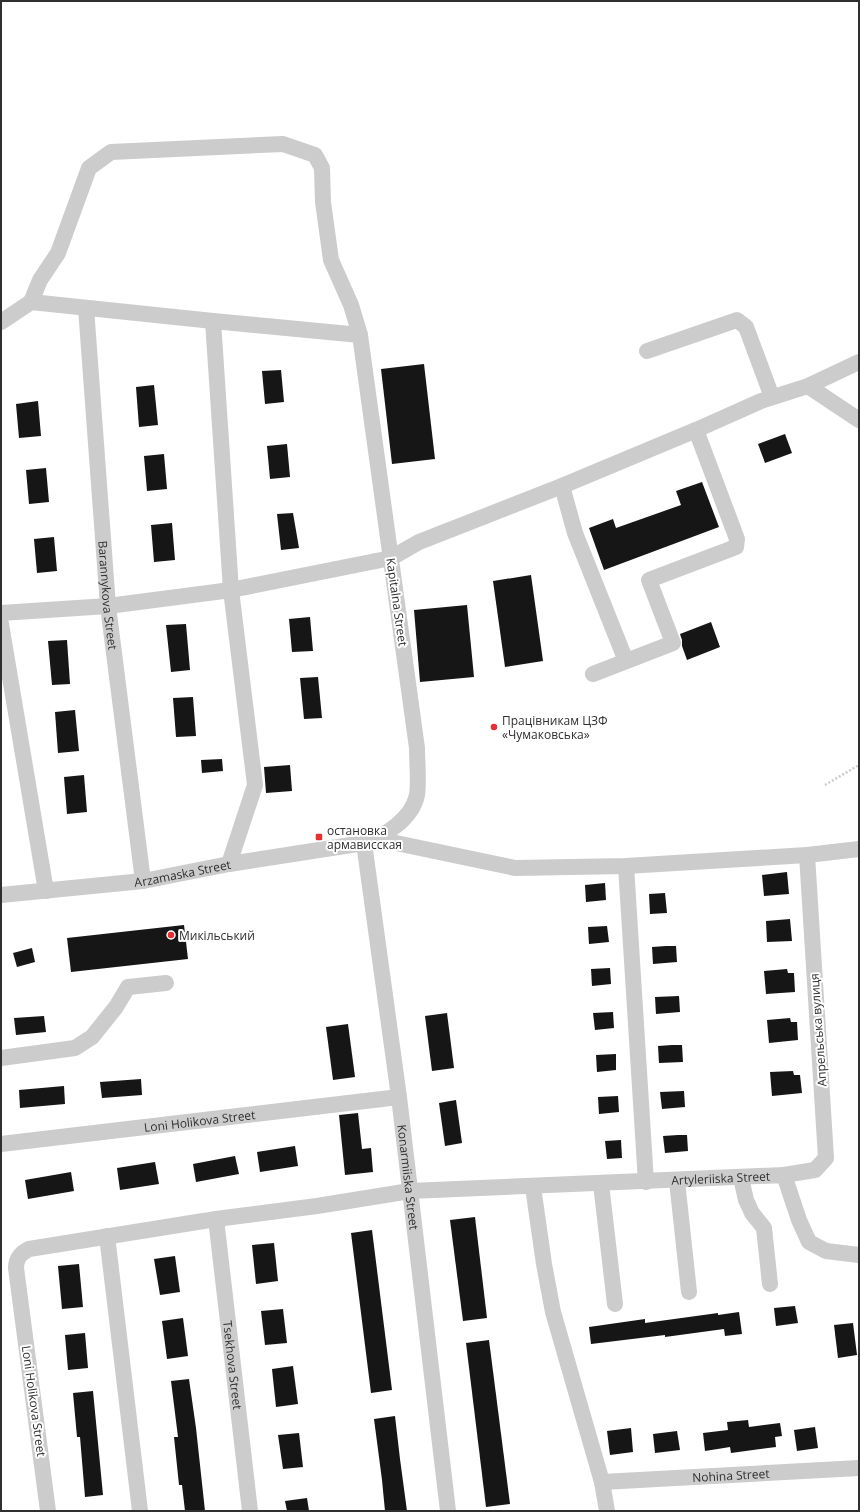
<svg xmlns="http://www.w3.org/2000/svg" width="860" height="1512" font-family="'Open Sans',sans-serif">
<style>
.building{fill:#161616}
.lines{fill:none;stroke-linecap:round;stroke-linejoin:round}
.path{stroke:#ccc;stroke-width:2.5;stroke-dasharray:2 2;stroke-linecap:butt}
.minor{stroke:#ccc;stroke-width:16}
.poi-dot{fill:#e82f31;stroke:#fff;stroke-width:1.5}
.labels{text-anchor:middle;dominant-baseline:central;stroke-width:4;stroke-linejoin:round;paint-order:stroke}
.street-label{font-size:12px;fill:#2f2f2f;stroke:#fff}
.poi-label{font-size:12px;fill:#2f2f2f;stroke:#fff;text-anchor:start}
</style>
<rect width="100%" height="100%" fill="#fff"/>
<g class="building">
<path d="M424 364 435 459 392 464 381 369Z"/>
<path d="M281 370 284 402 265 404 262 371Z"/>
<path d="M154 385 158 425 139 427 136 387Z"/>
<path d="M38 401 41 436 19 438 16 404Z"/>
<path d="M785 434 792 453 765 463 758 444Z"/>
<path d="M287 444 290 477 270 479 267 446Z"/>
<path d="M164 454 167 489 147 491 144 456Z"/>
<path d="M46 468 49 502 29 504 26 470Z"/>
<path d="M702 482 719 527 604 570 589 528 613 519 616 528 681 505 676 491Z"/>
<path d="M293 513 299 548 281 550 277 514Z"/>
<path d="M172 523 175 560 154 562 151 525Z"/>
<path d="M54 537 57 571 37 573 34 539Z"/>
<path d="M531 575 543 661 505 667 493 581Z"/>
<path d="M467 605 474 677 420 682 414 610Z"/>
<path d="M310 617 313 651 292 652 289 619Z"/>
<path d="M711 622 720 647 687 660 682 646V640L680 634Z"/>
<path d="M186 624 190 670 171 672 166 625Z"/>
<path d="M67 640 70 684 52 685 48 641Z"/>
<path d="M318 677 322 718 304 719 300 678Z"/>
<path d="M193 697 196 736 176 737 173 698Z"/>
<path d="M75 710 79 751 58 753 55 712Z"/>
<path d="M222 759 223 771 202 773 201 760Z"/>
<path d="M290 765 292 791 266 793 264 767Z"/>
<path d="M84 775 87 812 67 814 64 777Z"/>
<path d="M787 872 789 894 764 896 762 875Z"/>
<path d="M605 883 606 900 586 902 585 885Z"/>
<path d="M665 893 667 913 650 914 649 894Z"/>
<path d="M790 919 792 941 767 942 766 921Z"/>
<path d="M184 925 188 959 71 972 67 938Z"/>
<path d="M607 926 609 942 589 944 588 927Z"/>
<path d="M666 946H676L677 962 653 964 652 947Z"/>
<path d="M32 948 35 962 17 967 13 953Z"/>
<path d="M610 968 611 984 592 986 591 969Z"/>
<path d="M787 969 788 973H794L795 992 766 994 764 971Z"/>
<path d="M679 996 680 1012 656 1014 655 997Z"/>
<path d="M613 1012 614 1028 595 1030 593 1013Z"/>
<path d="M447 1013 454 1068 432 1071 425 1016Z"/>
<path d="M44 1016 46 1032 16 1035 14 1018Z"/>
<path d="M790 1018 791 1022H797L798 1040 769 1043 767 1020Z"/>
<path d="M348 1024 355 1077 333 1080 326 1027Z"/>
<path d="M672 1045H682L683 1062 659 1063 658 1046Z"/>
<path d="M616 1054V1070L597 1072 596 1055Z"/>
<path d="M793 1071 794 1075H800L802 1093 772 1096 770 1072Z"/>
<path d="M141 1079 142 1095 102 1098 100 1082Z"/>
<path d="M64 1086 65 1104 20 1108 19 1090Z"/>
<path d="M684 1091 685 1107 662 1109 660 1092Z"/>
<path d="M618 1096 619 1112 599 1114 598 1097Z"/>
<path d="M456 1100 462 1143 445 1146 439 1103Z"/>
<path d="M358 1113 362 1149 371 1148 373 1172 345 1175 339 1115Z"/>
<path d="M678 1135H687L688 1151 665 1153 663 1136Z"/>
<path d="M621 1140 622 1158 607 1159 605 1141Z"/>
<path d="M295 1146 298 1166 260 1172 257 1152Z"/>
<path d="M235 1156 239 1174 196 1182 193 1164Z"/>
<path d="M155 1162 159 1184 120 1190 117 1168Z"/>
<path d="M71 1172 74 1191 28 1199 25 1180Z"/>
<path d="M475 1217 487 1318 463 1321 450 1220Z"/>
<path d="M372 1230 392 1390 371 1393 351 1233Z"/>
<path d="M274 1243 278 1281 256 1284 252 1245Z"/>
<path d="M175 1256 180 1292 160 1295 154 1259Z"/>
<path d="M79 1264 83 1307 62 1309 58 1266Z"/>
<path d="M795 1306 798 1323 776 1326 774 1308Z"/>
<path d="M283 1309 287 1343 265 1345 261 1311Z"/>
<path d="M739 1312 742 1334 725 1336 724 1329 665 1337V1335L591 1344 589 1327 645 1319V1323L718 1313V1315Z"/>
<path d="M183 1318 188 1356 167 1359 162 1321Z"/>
<path d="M853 1323 857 1355 838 1358 834 1325Z"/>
<path d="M85 1333 88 1368 68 1370 65 1335Z"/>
<path d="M489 1340 510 1504 486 1507 466 1343Z"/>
<path d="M293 1366 298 1404 276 1407 272 1369Z"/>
<path d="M189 1379 196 1428 205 1511H185L182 1485H179L174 1437H178L171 1381Z"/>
<path d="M93 1391 103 1495 85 1497 80 1437H77L73 1393Z"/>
<path d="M395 1416 400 1459 407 1511H385L382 1480 374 1419Z"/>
<path d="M748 1420 749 1427 780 1423 782 1436 775 1437 776 1447 731 1453 730 1447 705 1451 703 1433 728 1430 727 1422Z"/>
<path d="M815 1427 818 1448 797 1451 794 1430Z"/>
<path d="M631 1428 633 1452 610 1455 607 1431Z"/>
<path d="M677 1431 680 1450 655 1453 653 1434Z"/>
<path d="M299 1433 303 1467 283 1469 278 1435Z"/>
<path d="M307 1498 309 1511H287L285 1501Z"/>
</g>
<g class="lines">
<path class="path" d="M825 785 859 765"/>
<g class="minor">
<path id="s1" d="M86 308 108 606 143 881"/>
<path d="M213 321 231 590 255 785 229 864"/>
<path d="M1 322 31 302 213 321 360 335"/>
<path d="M647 351 737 320 746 327 772 397"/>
<path d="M808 386 859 420"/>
<path d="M562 486 575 533 626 661"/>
<path d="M1 613 108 606 231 590 391 558 419 542 562 486 696 430 761 401 808 386 859 362"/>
<path d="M1 624 46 891"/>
<path d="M593 674 673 643 649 580 736 547 737 539 696 430"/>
<path d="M377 839 515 868 626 866 807 855 859 849"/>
<path id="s2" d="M364 843 399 1097 448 1511"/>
<path d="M626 866 646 1182"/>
<path id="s3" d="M1 895 143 881 229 864 364 843C385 836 412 819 417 795 419 782 417 761 417 748L360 335 351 305 331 260 323 202 322 168 315 155 283 144 111 152 89 168 58 253 40 280 31 302"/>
<path d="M1 1058 75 1048 92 1037 116 1007 128 987 166 983"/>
<path id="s4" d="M1 1144 399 1097"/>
<path d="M784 1175 815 1170 826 1158 807 855"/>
<path d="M741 1178 746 1200 752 1213 764 1228 770 1284"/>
<path d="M677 1181 689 1292"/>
<path d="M601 1184 615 1304"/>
<path d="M533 1187 544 1264 553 1312 602 1482 607 1511"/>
<path id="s5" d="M216 1219 250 1511"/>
<path d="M107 1236 140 1511"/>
<path id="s6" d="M602 1482 859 1468"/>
<path id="s7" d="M48 1511 16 1268C16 1258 21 1253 29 1249L216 1219 317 1206 410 1191 784 1175 799 1220 809 1242 826 1251 859 1255"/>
</g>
</g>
<g class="poi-dot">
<circle cx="494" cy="727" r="4"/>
<rect x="315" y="833" width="8" height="8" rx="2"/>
<circle cx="171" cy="935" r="4"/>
</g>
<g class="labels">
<g class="street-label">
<text stroke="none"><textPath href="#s1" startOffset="288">Barannykova Street</textPath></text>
<text transform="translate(397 602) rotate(82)">Kapitalna Street</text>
<text stroke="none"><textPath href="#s3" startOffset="183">Arzamaska Street</textPath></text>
<text transform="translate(818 1030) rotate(-94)">Апрельська вулиця</text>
<text stroke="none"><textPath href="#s4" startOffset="200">Loni Holikova Street</textPath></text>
<text stroke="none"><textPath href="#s2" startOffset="337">Konarmiiska Street</textPath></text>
<text stroke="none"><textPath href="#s7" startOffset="966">Artyleriiska Street</textPath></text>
<text stroke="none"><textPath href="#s5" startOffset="147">Tsekhova Street</textPath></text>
<text transform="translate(34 1401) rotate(82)">Loni Holikova Street</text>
<text stroke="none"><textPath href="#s6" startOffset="129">Nohina Street</textPath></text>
</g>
<g class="poi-label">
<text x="502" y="720">Працівникам ЦЗФ<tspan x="502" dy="14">«Чумаковська»</tspan></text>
<text x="327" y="830">остановка<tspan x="327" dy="14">армависская</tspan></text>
<text x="179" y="935">Микільський</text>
</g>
</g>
<rect width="860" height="1512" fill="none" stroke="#2f2f2f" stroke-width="4"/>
</svg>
